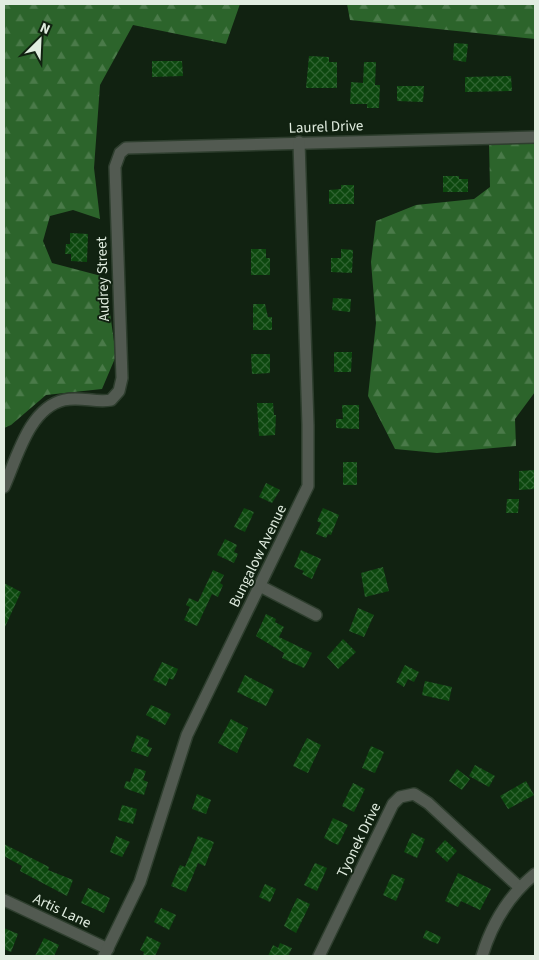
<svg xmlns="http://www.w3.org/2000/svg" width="539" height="960" font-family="'Source Sans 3',sans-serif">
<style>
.forest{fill:url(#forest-firs)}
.building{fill:url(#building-cross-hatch)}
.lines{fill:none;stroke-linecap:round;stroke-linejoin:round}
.minor-casing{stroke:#2e3e2e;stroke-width:14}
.minor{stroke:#525a51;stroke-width:11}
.labels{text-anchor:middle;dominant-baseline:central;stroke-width:4;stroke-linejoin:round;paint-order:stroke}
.street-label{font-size:15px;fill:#e1ede0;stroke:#121}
</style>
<defs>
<pattern id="forest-firs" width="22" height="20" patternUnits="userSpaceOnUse" patternTransform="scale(1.25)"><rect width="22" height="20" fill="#2c642b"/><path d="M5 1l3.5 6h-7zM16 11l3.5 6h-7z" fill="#4a7a49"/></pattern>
<pattern id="building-cross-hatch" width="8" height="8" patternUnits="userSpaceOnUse" patternTransform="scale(1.25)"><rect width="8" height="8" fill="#0c480e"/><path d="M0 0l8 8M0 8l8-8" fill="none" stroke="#2f6331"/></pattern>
</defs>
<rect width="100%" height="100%" fill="#121"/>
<g class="forest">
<path d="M4 4H240L226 44 133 25 100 85 94 168 100 219 73 210 50 216 43 241 52 263 105 277 116 356 102 389 46 395 11 425 4 428Z"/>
<path d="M347 4H535V39L350 20Z"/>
<path d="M489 143 535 144V392L515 419 516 446 437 453 395 449 368 396 376 323 371 262 376 221 416 205 474 199 490 187Z"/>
</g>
<g class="building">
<path d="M454 43 468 44 466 62 453 60Z"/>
<path d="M309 56 329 57V62H337V88H306Z"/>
<path d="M152 61H182L183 76 152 77Z"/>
<path d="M364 62H376L375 85H380L379 108H367V104H350L351 82 363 83Z"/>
<path d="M511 76 512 91 465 92V77Z"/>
<path d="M397 86H424L423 102 397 101Z"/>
<path d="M443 176H459V179H468V192H443Z"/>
<path d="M341 185H354V204H329V190L341 189Z"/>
<path d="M70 233 88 234 87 262 71 261V254H65L66 244H70Z"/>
<path d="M251 249H266V258H270V275H251Z"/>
<path d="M341 249 353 250 352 273 331 272V258H341Z"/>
<path d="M333 298 351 299 350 312 332 310Z"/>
<path d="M253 304H265L268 317H272V330H253Z"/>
<path d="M334 352H352L351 372H334Z"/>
<path d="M251 354H270V373L252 374Z"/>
<path d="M257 403H273L274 415H276L275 435 259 436Z"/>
<path d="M342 405H359V429L336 428V419H343Z"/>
<rect x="343" y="462" width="14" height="23"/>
<path d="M535 470V489L519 490V471Z"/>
<path d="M266 483 280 490 272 503 259 497Z"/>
<path d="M507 499H519L518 513H506Z"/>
<path d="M244 508 254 512 245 532 234 527Z"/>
<path d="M323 508 339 515 331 535 328 534 326 538 316 534 321 523 317 521Z"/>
<path d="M225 539 237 545 234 552 238 554 234 563 217 555Z"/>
<path d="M301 550 321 559 312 579 302 574 304 571 294 567Z"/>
<path d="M383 567 389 591 365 597 361 573Z"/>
<path d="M213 570 224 575 220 583 223 585 218 597 212 594 197 626 184 620 190 607 186 605 189 598 198 602Z"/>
<path d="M4 583 21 592 4 629Z"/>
<path d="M358 608 374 615 364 637 349 631Z"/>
<path d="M266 614 276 619 275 622 284 627 279 637 312 653 304 668 282 658 284 653 256 636Z"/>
<path d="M343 639 356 652 338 669 327 657Z"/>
<path d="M162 662 178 669 173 680 169 678 166 686 153 680Z"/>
<path d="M405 665 419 672 414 682 408 679 404 687 396 682Z"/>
<path d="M245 675 274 690 266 706 237 692Z"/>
<path d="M425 681 452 687 449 701 422 695Z"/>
<path d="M151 705 171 714 165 725 146 715Z"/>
<path d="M231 719 248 728 237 753 218 743Z"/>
<path d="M137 735 149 740 147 746 152 748 148 757 131 751Z"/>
<path d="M307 738 321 745 308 773 293 766Z"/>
<path d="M371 746 384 752 375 773 362 768Z"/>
<path d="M475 765 495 776 489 787 469 776Z"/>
<path d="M135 768 146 771 143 780 148 782 144 795 124 788 126 781 130 782Z"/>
<path d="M457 769 470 779 462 790 449 781Z"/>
<path d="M526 781 534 795 508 809 500 796Z"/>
<path d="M353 783 365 789 354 812 342 806Z"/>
<path d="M197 794 211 800 206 814 192 809Z"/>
<path d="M122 805 137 809 133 824 118 820Z"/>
<path d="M333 818 348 825 338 845 324 838Z"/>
<path d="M412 833 425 839 417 858 404 852Z"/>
<path d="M116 836 130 842 122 857 110 852Z"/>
<path d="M198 836 214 842 205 866 198 863 186 892 171 886 180 865 185 867Z"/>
<path d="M445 840 457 851 447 862 435 851Z"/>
<path d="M4 844 49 867 48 870 73 880 67 896 20 871 22 866 4 856Z"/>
<path d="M315 863 327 868 317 891 304 885Z"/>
<path d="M458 873 491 889 480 910 461 901 458 907 445 901Z"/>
<path d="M392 874 405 879 396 901 383 895Z"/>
<path d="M265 884 276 889 270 902 259 897Z"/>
<path d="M88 888 110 898 104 913 81 903Z"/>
<path d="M297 898 310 904 296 933 284 926Z"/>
<path d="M161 908 176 915 169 930 154 922Z"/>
<path d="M4 928 18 934 11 952 4 949Z"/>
<path d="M426 930 441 937 438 944 423 938Z"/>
<path d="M147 936 161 943 155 956H143L144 952 140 950Z"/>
<path d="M44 938 59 945 54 956H35Z"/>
<path d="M280 943 292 948 288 956H268L273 945 278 948Z"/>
</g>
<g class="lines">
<g class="minor-casing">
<g id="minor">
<path d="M4 487C17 458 29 408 64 400 80 396 96 403 111 400L119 391 122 378 115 167 120 153 126 148 535 137"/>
<path d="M260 586 316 615"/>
<path d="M4 900 108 949"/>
<path d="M104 956 140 882 187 735 308 486V425L299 142"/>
<path d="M319 956 393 804 400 797 414 794 428 803 519 887"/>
<path d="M482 956C492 923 508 896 535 874"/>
</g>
</g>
<use href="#minor" class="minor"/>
</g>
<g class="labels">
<g class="street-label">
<text transform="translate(326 127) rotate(-2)">Laurel Drive</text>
<text transform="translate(103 279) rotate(-92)">Audrey Street</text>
<text transform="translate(258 556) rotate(-64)">Bungalow Avenue</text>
<text transform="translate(359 840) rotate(-64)">Tyonek Drive</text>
<text transform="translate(62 911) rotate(25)">Artis Lane</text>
</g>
</g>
<rect width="539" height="960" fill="none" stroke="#e1ede0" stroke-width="10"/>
<g transform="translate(40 40) rotate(24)" stroke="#112211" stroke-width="4" paint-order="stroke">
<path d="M0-4L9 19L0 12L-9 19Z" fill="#e1ede0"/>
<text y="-8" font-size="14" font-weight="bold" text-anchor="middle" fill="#e1ede0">N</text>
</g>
</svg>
